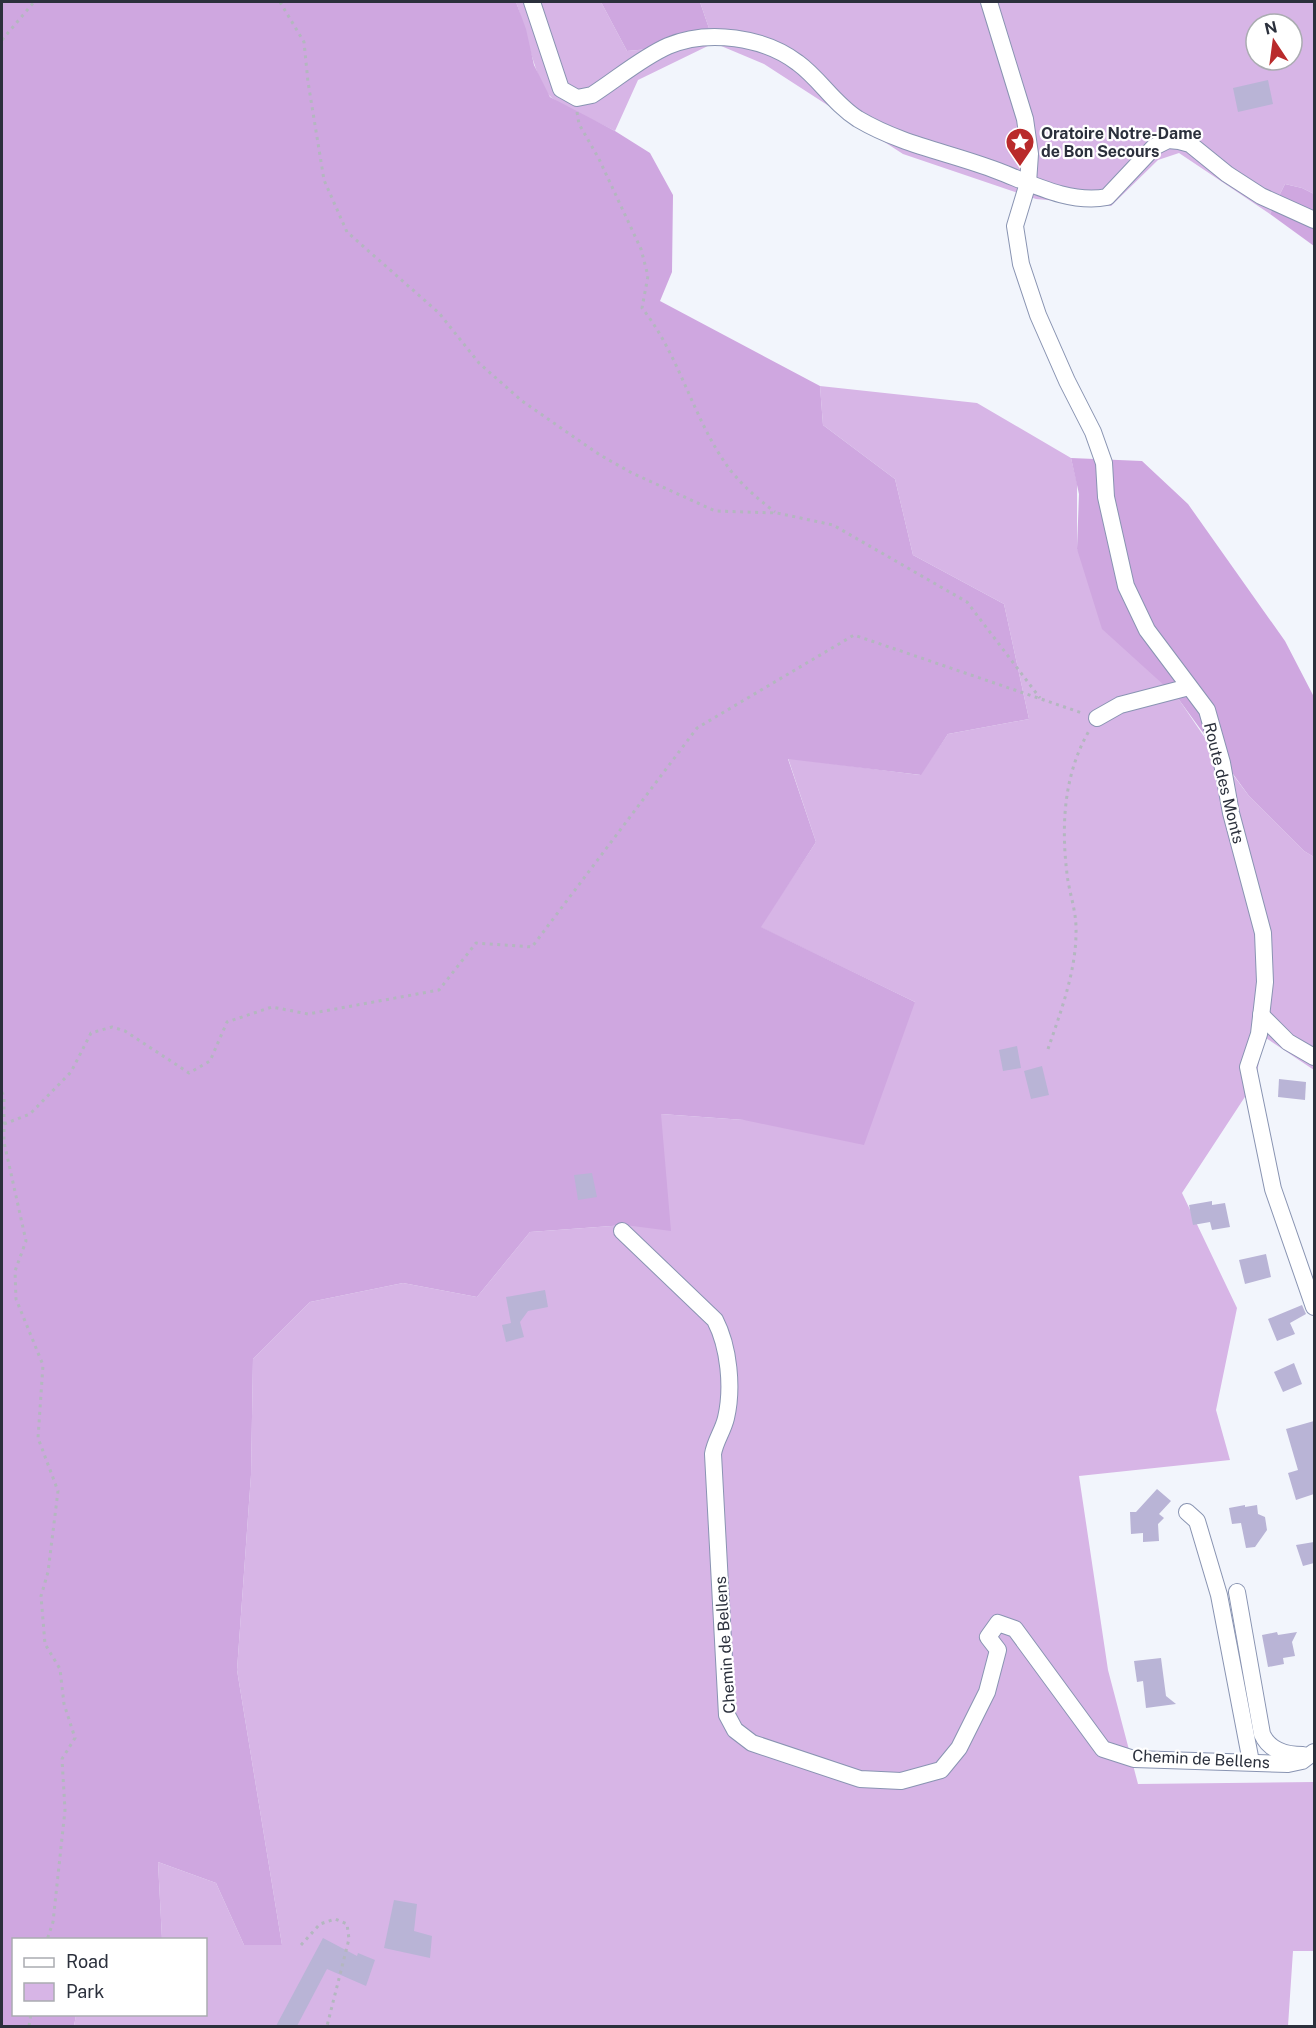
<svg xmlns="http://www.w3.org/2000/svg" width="1316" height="2028" font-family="'Public Sans',sans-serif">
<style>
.green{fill:#d7b5e6;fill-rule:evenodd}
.forest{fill:#cfa7e0}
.building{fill:#b9b4d6}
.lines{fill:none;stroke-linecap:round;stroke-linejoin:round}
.minor-casing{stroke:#8994b2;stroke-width:18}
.path{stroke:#b3b7bf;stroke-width:3;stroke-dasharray:3 4.5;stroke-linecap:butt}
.minor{stroke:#fff;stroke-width:16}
.labels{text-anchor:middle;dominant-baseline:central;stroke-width:4.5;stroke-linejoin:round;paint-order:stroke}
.poi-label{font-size:16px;font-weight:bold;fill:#2b303c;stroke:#fff;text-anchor:start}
.street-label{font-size:16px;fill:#2b303c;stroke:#fff}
</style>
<rect width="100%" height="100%" fill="#f2f5fc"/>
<g class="green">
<path d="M516 2H601L627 51 714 43 700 2H1314V194L1302 188 1285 184 1270 214 1179 153 1158 160 1111 206 1036 199 903 154 764 64 714 43 638 80 615 131C594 120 570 111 552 98 536 87 524 22 516 2ZM1256 24H1292V60H1256Z"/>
<path d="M820 386 977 403 1071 458 1077 483V549L1203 735 1249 796 1304 851 1314 857V1070L1263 1036 1256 1080 1182 1193 1237 1308 1216 1410 1230 1460 1079 1476 1108 1670 1138 1784 1314 1782V1951H1293L1288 2026H74L76 2015 206 2014V1940L162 1939 158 1862 216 1883 244 1945H282L237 1670 251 1475 253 1359 310 1302 403 1283 477 1297 530 1232 625 1225 661 1114 744 1120 915 1002 760 927 816 842 788 758 920 775 948 734 1029 719 1004 604 913 555 895 479 823 425Z"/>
</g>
<g class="forest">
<path d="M2 2H516L526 29 534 65 550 97 615 131 650 153 673 195 672 272 660 301 820 386 823 425 895 479 913 555 1004 604 1029 719 948 734 921 775 788 759 816 842 761 927 915 1002 864 1145 744 1120 661 1114 671 1231 625 1225 530 1232 477 1297 403 1283 310 1302 253 1359 251 1475 237 1670 282 1945H244L216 1883 158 1862 162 1939 14 1940V2014L76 2015 74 2026H2Z"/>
<path d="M601 2H700L714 43 627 51Z"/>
<path d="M1285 184 1302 188 1314 194V246L1270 214Z"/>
<path d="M1071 458 1142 461 1188 504 1285 641 1314 697V857L1304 851 1249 796 1177 697 1102 629 1077 549 1079 494Z"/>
</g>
<g class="building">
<path d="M1268 80 1273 104 1238 112 1233 88Z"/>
<path d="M1017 1046 1021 1068 1003 1071 999 1050Z"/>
<path d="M1042 1066 1049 1095 1031 1099 1024 1071Z"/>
<path d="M1279 1079 1306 1082 1305 1100 1278 1097Z"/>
<path d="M592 1173 597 1197 578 1200 574 1175Z"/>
<path d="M1212 1201V1205L1225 1203 1230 1227 1212 1230 1210 1222 1193 1225 1189 1205Z"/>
<path d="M1266 1254 1271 1277 1245 1284 1239 1260Z"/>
<path d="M545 1290 548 1307 528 1311 520 1322 524 1337 506 1342 502 1325 511 1323 506 1297Z"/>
<path d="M1302 1305 1306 1314 1290 1323 1295 1334 1277 1341 1268 1319Z"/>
<path d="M1294 1363 1302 1384 1283 1392 1274 1372Z"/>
<path d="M1314 1421V1494L1296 1500 1288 1473 1298 1470 1286 1429Z"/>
<path d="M1157 1489 1171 1501 1159 1514 1164 1518 1158 1524 1159 1541 1143 1542V1533L1131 1534 1130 1512H1136Z"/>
<path d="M1245 1505V1507L1257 1505 1258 1514 1265 1517 1267 1530 1255 1547 1246 1548 1241 1523 1232 1524 1229 1508Z"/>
<path d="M1314 1542V1563L1303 1566 1296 1545Z"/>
<path d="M1277 1632 1278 1635 1297 1632 1292 1642 1295 1656 1283 1658 1284 1664 1268 1667 1262 1635Z"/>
<path d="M1161 1658 1166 1696 1176 1704 1146 1708 1143 1681 1137 1682 1134 1661Z"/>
<path d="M394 1900 417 1904 414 1931 432 1936 430 1958 384 1948Z"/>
<path d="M323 1938 357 1956 358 1953 375 1960 366 1986 327 1969 297 2026H276Z"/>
</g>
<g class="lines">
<g class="minor-casing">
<g id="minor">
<path d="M532 2 561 89 577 98 592 95C617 79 641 58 668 46 708 29 764 37 798 63 820 79 834 104 858 119 904 146 949 152 998 171 1032 184 1070 204 1107 197L1154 147 1168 140 1179 141 1190 144 1227 174 1261 196 1314 220"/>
<path d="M989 2 1025 119 1030 154 1028 183 1015 226 1021 264 1038 315 1067 381 1093 432 1104 463 1106 497 1126 586 1147 630 1207 710 1222 763 1231 813 1263 933 1265 982 1259 1034 1248 1067 1273 1189 1314 1307"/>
<path d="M1097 718 1120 705 1189 687"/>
<path d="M1261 1015 1288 1042 1314 1057"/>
<path d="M622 1231 715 1320C729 1347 733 1388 726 1418 723 1431 715 1441 713 1454L727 1715 735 1730 752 1743 860 1779 901 1781 941 1770 959 1748 987 1692 998 1650 988 1637 998 1623 1015 1629 1103 1749 1134 1759 1288 1764 1302 1761 1314 1752"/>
<path d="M1187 1512 1197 1521 1219 1595 1251 1762"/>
<path d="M1237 1592 1262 1734C1269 1750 1285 1755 1303 1755"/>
</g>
</g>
<g class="path">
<path d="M280 2 304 42 308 82 324 180 347 232 439 313 479 363 522 401 600 455 632 473 715 511 777 513 833 525 967 602 1040 698"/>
<path d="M2 40 34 2"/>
<path d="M577 112 579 124 599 159 641 249 648 276 642 308C681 357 693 421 731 471 744 487 759 500 775 512"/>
<path d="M1048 1049C1061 1011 1077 969 1076 928 1076 910 1069 892 1067 874 1061 824 1064 774 1089 731"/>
<path d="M2 1092 4 1097V1142L26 1241 15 1271 16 1299 43 1365 38 1438 58 1491 48 1572 41 1596 45 1644 60 1669 64 1704 75 1738 62 1759 65 1810 53 1922 47 1940"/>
<path d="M4 1124 30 1114 71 1072 91 1033 112 1027 125 1031 189 1073 210 1061 227 1022 272 1007 308 1014 439 990 476 943 532 947 697 728 854 635 1082 713"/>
<path d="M301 1945 320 1924 335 1919 347 1924 349 1939 327 2026"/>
<path d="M29 2026 31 2014"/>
</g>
<use href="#minor" class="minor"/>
</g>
<defs>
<g id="sight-pin" transform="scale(1.5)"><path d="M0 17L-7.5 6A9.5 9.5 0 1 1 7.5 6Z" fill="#b92a2b" stroke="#fff"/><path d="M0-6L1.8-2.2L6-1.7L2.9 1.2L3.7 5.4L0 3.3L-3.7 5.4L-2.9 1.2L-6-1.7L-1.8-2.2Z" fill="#fff"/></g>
</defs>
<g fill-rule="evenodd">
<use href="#sight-pin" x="1020" y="142"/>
</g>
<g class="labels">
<g class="poi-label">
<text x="1041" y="133">Oratoire Notre-Dame<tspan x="1041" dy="18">de Bon Secours</tspan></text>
</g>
<g class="street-label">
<text transform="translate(1224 783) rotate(76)">Route des Monts</text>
<text transform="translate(725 1645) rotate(-94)">Chemin de Bellens</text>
<text transform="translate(1201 1759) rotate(3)">Chemin de Bellens</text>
</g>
</g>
<rect width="1316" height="2028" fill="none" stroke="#2b303c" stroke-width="6"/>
<rect x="12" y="1938" width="195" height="78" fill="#ffffff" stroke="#aaacb1" stroke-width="1.5"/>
<rect x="24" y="1958" width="30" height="9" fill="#ffffff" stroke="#aaacb1" stroke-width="1.5"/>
<text x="66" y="1968" font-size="18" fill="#2b303c">Road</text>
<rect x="24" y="1983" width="30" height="18" fill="#d7b5e6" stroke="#aaacb1" stroke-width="1.5"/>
<text x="66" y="1998" font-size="18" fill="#2b303c">Park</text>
<g transform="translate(1274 42) rotate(347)"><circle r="28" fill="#ffffff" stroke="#aaacb1" stroke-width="1.5"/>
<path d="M0-4.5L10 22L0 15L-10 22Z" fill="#b92a2b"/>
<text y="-9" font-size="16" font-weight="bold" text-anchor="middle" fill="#2b303c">N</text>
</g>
</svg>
